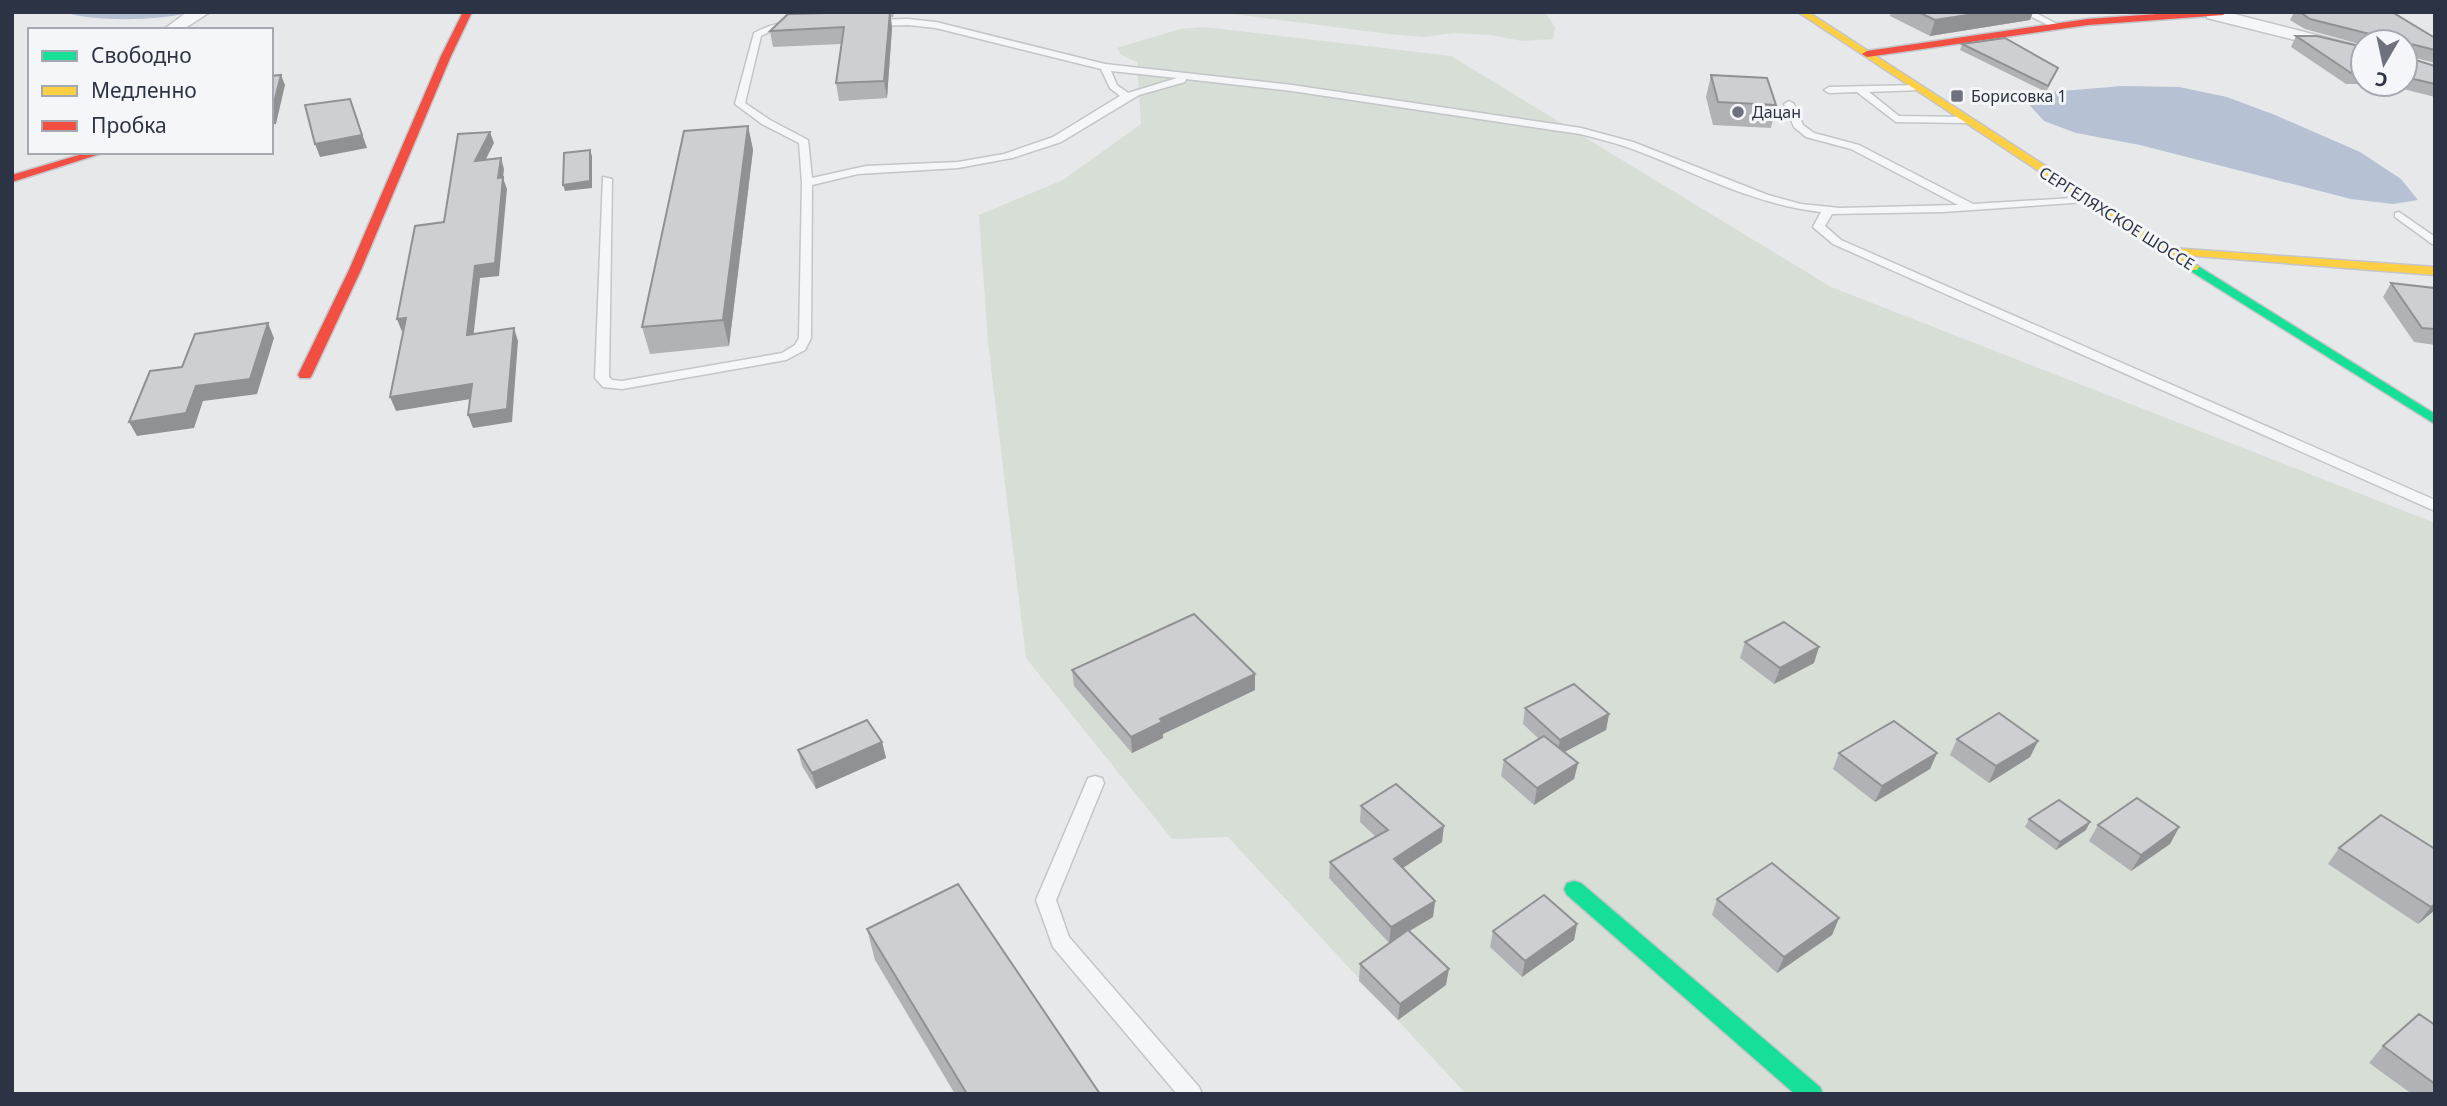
<svg xmlns="http://www.w3.org/2000/svg" width="2447" height="1106" font-family="'Noto Sans',sans-serif">
<style>
.green{fill:#d6ded6}
.water{fill:#b6c2d4}
.lines{fill:none;stroke-linecap:round;stroke-linejoin:round}
.lane-casing{stroke:#c3c5c8;stroke-width:3}
.street-casing{stroke:#c3c5c8;stroke-width:3}
.fast-casing{stroke:#c3c5c8;stroke-width:3}
.slow-casing{stroke:#c3c5c8;stroke-width:3}
.jam-casing{stroke:#c3c5c8;stroke-width:3}
.lane{fill:#f5f6f7;fill-rule:evenodd}
.street{fill:#f5f6f7;fill-rule:evenodd}
.fast{fill:#16e098;fill-rule:evenodd}
.slow{fill:#ffcf43;fill-rule:evenodd}
.jam{fill:#f24e42;fill-rule:evenodd}
.wall{fill:#b0b2b5}
.shaded-wall{fill:#909193}
.building{fill:#cdcfd2;stroke:#909193;stroke-width:2}
.poi-dot{fill:#6d727e;stroke:#f4f6f9;stroke-width:2.5}
.labels{text-anchor:middle;dominant-baseline:central;stroke-width:6;stroke-linejoin:round;paint-order:stroke}
.far-poi-label{font-size:16px;fill:#2c3344;stroke:#f4f6f9;text-anchor:start}
.far-street-label{font-size:16px;fill:#2c3344;stroke:#f4f6f9}
</style>
<rect width="100%" height="100%" fill="#e6e8ea"/>
<g class="green">
<path d="M1217 12H1545L1555 27 1553 39 1522 41 1491 35 1453 33 1424 37 1389 34Z"/>
<path d="M1204 27 1451 56 1831 287 2435 523V1094H1466L1228 837 1172 839 1026 658 988 342 979 215 1063 180 1141 124 1137 62 1121 55 1117 48 1180 29Z"/>
</g>
<g class="water">
<path d="M64 12H191C163 21 92 22 64 12Z"/>
<path d="M2122 86 2179 87 2227 97 2275 115 2360 152 2401 179 2418 200 2393 204 2351 199 2140 145 2076 133 2044 121 2026 101 2038 93Z"/>
</g>
<g class="lines">
<g class="lane-casing">
<g id="lane">
<path d="M2022 12H2034L2061 26 2054 28Z"/>
<path d="M908 19 936 22 1105 64 1292 85 1581 128 1633 142 1768 195 1801 204 1840 208 1958 205 1851 149 1806 137 1794 127 1784 104 1789 101 1794 104 1803 125 1814 133 1859 145 1973 204 2090 197V201L2086 202 1943 212 1832 214 1825 226 1841 240 2435 500V511L1833 244 1813 227 1821 212C1753 205 1691 170 1627 147 1612 142 1596 138 1580 134L1292 91 1186 79 1185 82 1139 95 1061 142 1012 158 958 168 858 174 812 185 811 338 805 350 786 360 622 389 603 387 595 378 603 177 612 179 609 377 612 380 622 381 782 353 795 345 799 338 802 183 799 143 762 124 735 104 754 33C766 27 786 18 798 25L773 30 761 36 745 103 770 120 808 140 812 178 866 166 958 162 1004 154 1053 137 1120 96 1110 88 1101 69 936 28 908 25 872 26 868 23 872 20ZM1111 71 1177 78 1128 93 1117 85Z"/>
<path d="M1917 85 1920 86V90L1869 92 1899 116 1966 117 1971 120 1966 123 1896 122 1857 92 1829 93 1824 90 1829 87Z"/>
<path d="M2399 212 2435 237V246L2395 217V213Z"/>
<path d="M1095 776 1102 778 1104 783 1056 900 1069 937 1199 1087 1202 1094H1177L1053 947 1036 900 1086 783 1088 778Z"/>
</g>
</g>
<g class="street-casing">
<g id="street">
<path d="M187 12H210L182 30H163Z"/>
<path d="M2206 12H2226L2363 47V57L2207 18Z"/>
</g>
</g>
<g class="fast-casing">
<g id="fast">
<path d="M2193 263 2435 414V424L2189 270V264Z"/>
<path d="M1574 881 1581 883 1820 1087 1823 1094H1795L1567 895 1564 889 1567 883Z"/>
</g>
</g>
<g class="slow-casing">
<path id="slow" d="M1798 12H1808L2172 248 2435 267V275L2183 255 2199 267 2197 270H2189Z"/>
</g>
<g class="jam-casing">
<g id="jam">
<path d="M463 12H472L451 56 361 270 312 375 310 378H300L298 375 349 270 441 56Z"/>
<path d="M2184 12H2227L2223 15 2088 25 1867 57 1862 54 1867 51 2088 19Z"/>
<path d="M89 152H106L12 182V175Z"/>
</g>
</g>
<use href="#lane" class="lane"/>
<use href="#street" class="street"/>
<use href="#fast" class="fast"/>
<use href="#slow" class="slow"/>
<use href="#jam" class="jam"/>
</g>
<g class="wall">
<path d="M801 12H894L893 17H891L892 28 887 98 839 101 836 83 841 44 773 47 770 31 801 14Z"/>
<path d="M1891 12H2033L2030 20 1930 36 1890 16Z"/>
<path d="M2294 12H2392L2435 38V63L2408 56 2409 58 2435 66V97L2383 84H2346L2291 47 2296 36 2363 47V84H2405V42H2363V45L2305 29 2290 20Z"/>
<path d="M1962 44 2058 68 2046 92 1960 50Z"/>
<path d="M1711 75 1776 105 1771 128 1713 125 1706 97Z"/>
<path d="M748 126 753 150 729 346 650 354 642 327Z"/>
<path d="M2391 283 2435 289V345L2414 342 2383 297Z"/>
<path d="M1745 642 1814 663 1774 684 1740 658Z"/>
<path d="M1072 670 1255 690 1163 734V738L1132 753 1074 686Z"/>
<path d="M1525 708 1609 714 1606 730 1564 752 1578 763 1574 779 1534 805 1501 776 1504 760 1539 739 1523 724Z"/>
<path d="M1957 739 2038 741 2030 757 1989 783 1950 755Z"/>
<path d="M882 742 886 758 816 789 802 766 798 750Z"/>
<path d="M1839 753H1937L1930 769 1875 802 1833 769Z"/>
<path d="M1361 806 1442 842 1403 868 1435 901 1433 917 1409 931 1446 985 1398 1020 1359 981 1360 964 1397 938 1389 943 1329 878 1330 862 1376 837 1360 822Z"/>
<path d="M2029 819 2086 830 2056 850 2025 827Z"/>
<path d="M2098 825 2179 827 2170 844 2131 871 2089 841Z"/>
<path d="M2339 848 2435 849V910L2418 924 2328 864Z"/>
<path d="M1717 899 1839 918 1832 935 1777 973 1712 915Z"/>
<path d="M1577 924 1574 940 1522 977 1490 947 1493 931Z"/>
<path d="M867 929 1100 1094H955L875 960Z"/>
<path d="M2435 1025V1094H2412L2369 1063 2383 1046Z"/>
</g>
<g class="shaded-wall">
<path d="M890 12 892 28 887 98 884 81Z"/>
<path d="M1987 12H2033L2030 20 1930 36 1935 20Z"/>
<path d="M281 75 285 85 276 124H271V114Z"/>
<path d="M350 99 367 148 320 157 315 144Z"/>
<path d="M748 126 753 150 729 346 723 320Z"/>
<path d="M490 132 494 143 479 173 475 161Z"/>
<path d="M590 150 592 156V188L565 191 563 185Z"/>
<path d="M501 158 504 169 503 178 507 189 499 276 480 278 472 348 467 335 475 266 498 178Z"/>
<path d="M406 318 402 332 397 319Z"/>
<path d="M268 323 274 338 257 394 203 401 194 428 137 436 129 422Z"/>
<path d="M514 328 518 341 512 422 473 428 468 415Z"/>
<path d="M472 384 477 398 396 411 390 397Z"/>
<path d="M1819 647 1814 663 1774 684 1780 668Z"/>
<path d="M1255 674V690L1163 734V738L1132 753 1131 737 1160 719Z"/>
<path d="M1609 714 1606 730 1557 756 1560 740Z"/>
<path d="M2038 741 2030 757 1989 783 1996 766Z"/>
<path d="M882 742 886 758 816 789 812 773Z"/>
<path d="M1937 753 1930 769 1875 802 1882 786Z"/>
<path d="M1578 763 1574 779 1534 805 1537 788Z"/>
<path d="M2090 822 2086 830 2056 850 2060 842Z"/>
<path d="M1444 826 1442 842 1392 875 1394 859Z"/>
<path d="M2179 827 2170 844 2131 871 2141 855Z"/>
<path d="M1435 901 1433 917 1389 943 1391 927Z"/>
<path d="M2435 904V910L2418 924 2431 907Z"/>
<path d="M1839 918 1832 935 1777 973 1784 957Z"/>
<path d="M1577 924 1574 940 1522 977 1525 961Z"/>
<path d="M1449 969 1446 985 1398 1020 1400 1004Z"/>
</g>
<g class="building">
<path d="M862 12H890L884 81 836 83 844 27 770 31 788 14Z"/>
<path d="M1918 12H1987L1935 20Z"/>
<path d="M2300 12H2392L2435 38V50L2411 44 2408 47 2409 58 2435 66V84L2405 77V42H2371L2370 34 2310 19Z"/>
<path d="M2296 36H2317L2363 47V73H2351Z"/>
<path d="M2005 38 2058 68 2048 86 1962 44Z"/>
<path d="M281 75 271 114V76Z"/>
<path d="M1711 75 1767 78 1776 105 1718 102Z"/>
<path d="M350 99 362 135 315 144 305 105Z"/>
<path d="M748 126 723 320 642 327 684 131Z"/>
<path d="M490 132 475 161 501 158 498 178 503 177 495 263 475 266 467 335 514 328 507 409 468 415 472 384 390 397 406 318 397 319 415 226 444 222 458 134Z"/>
<path d="M590 150V181L563 185 564 153Z"/>
<path d="M2391 283 2434 288 2435 329 2422 328Z"/>
<path d="M268 323 250 379 196 386 186 413 129 422 150 371 182 367 195 334Z"/>
<path d="M1194 614 1255 674 1160 719 1162 722 1131 737 1072 670Z"/>
<path d="M1784 622 1819 647 1780 668 1745 642Z"/>
<path d="M1574 684 1609 714 1560 740 1525 708Z"/>
<path d="M1999 713 2038 741 1996 766 1957 739Z"/>
<path d="M867 720 882 742 812 773 798 750Z"/>
<path d="M1894 721 1937 753 1882 786 1839 753Z"/>
<path d="M1544 736 1578 763 1537 788 1504 760Z"/>
<path d="M1396 784 1444 826 1394 859 1435 901 1391 927 1330 862 1388 830 1361 806Z"/>
<path d="M2137 798 2179 827 2141 855 2098 825Z"/>
<path d="M2059 800 2090 822 2060 842 2029 819Z"/>
<path d="M2381 815 2435 849V904L2431 907 2339 848Z"/>
<path d="M1772 863 1839 918 1784 957 1717 899Z"/>
<path d="M958 884 1100 1094H967L867 929Z"/>
<path d="M1544 895 1577 924 1525 961 1493 931Z"/>
<path d="M1408 930 1449 969 1400 1004 1360 964Z"/>
<path d="M2419 1014 2435 1025V1084L2383 1046Z"/>
</g>
<g class="poi-dot">
<rect x="1950" y="89" width="14" height="14" rx="3.5"/>
<circle cx="1738" cy="112" r="7"/>
</g>
<g class="labels">
<g class="far-poi-label">
<text x="1971" y="96">Борисовка 1</text>
<text x="1752" y="112">Дацан</text>
</g>
<g class="far-street-label">
<text transform="translate(2117 218) rotate(32)">СЕРГЕЛЯХСКОЕ ШОССЕ</text>
</g>
</g>
<rect width="2447" height="1106" fill="none" stroke="#2c3344" stroke-width="28"/>
<rect x="28" y="28" width="245" height="126" fill="#f4f6f9" stroke="#a4a8b1" stroke-width="2"/>
<rect x="42" y="51" width="35" height="10" fill="#16e098" stroke="#a4a8b1" stroke-width="2"/>
<text x="91" y="63" font-size="21" fill="#2c3344">Свободно</text>
<rect x="42" y="86" width="35" height="10" fill="#ffcf43" stroke="#a4a8b1" stroke-width="2"/>
<text x="91" y="98" font-size="21" fill="#2c3344">Медленно</text>
<rect x="42" y="121" width="35" height="10" fill="#f24e42" stroke="#a4a8b1" stroke-width="2"/>
<text x="91" y="133" font-size="21" fill="#2c3344">Пробка</text>
<g transform="translate(2384 63) rotate(189)"><circle r="33" fill="#f4f6f9" stroke="#a4a8b1" stroke-width="2"/>
<path d="M0-5L12 26L0 18L-12 26Z" fill="#6d727e"/>
<text y="-10" font-size="19" font-weight="bold" text-anchor="middle" fill="#2c3344">С</text>
</g>
</svg>
